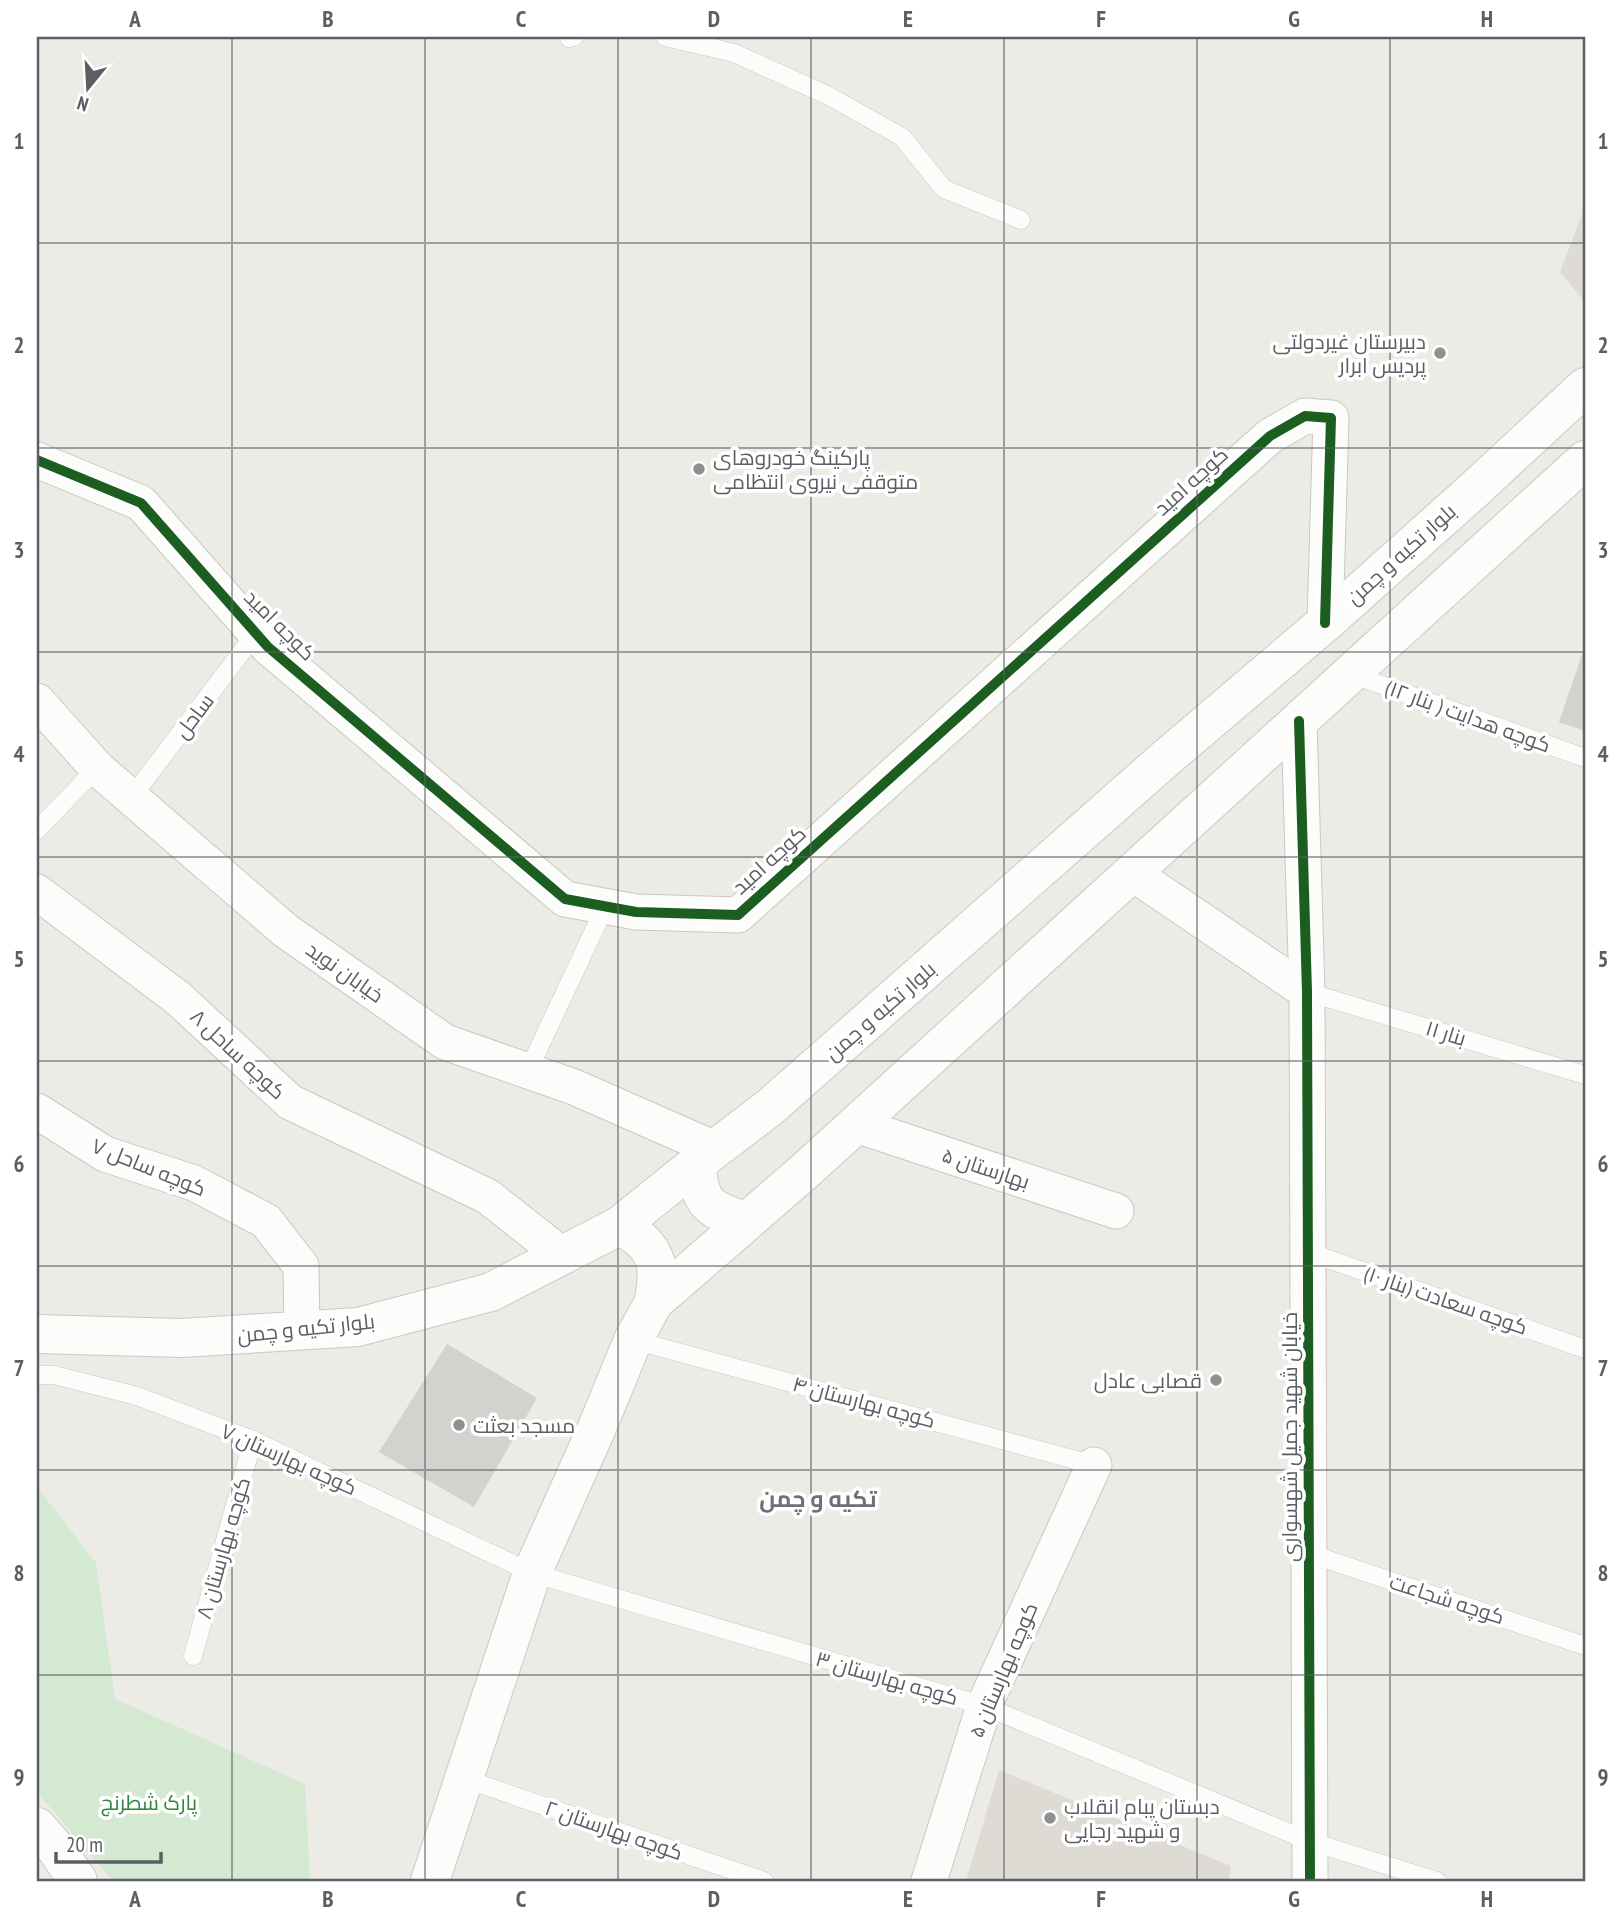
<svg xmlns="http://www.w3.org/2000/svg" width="1622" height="1918" font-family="'PT Sans Narrow',Cairo,sans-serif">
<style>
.education{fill:#dddbd4}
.green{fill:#d3e9d2}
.building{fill:#d3d2cf}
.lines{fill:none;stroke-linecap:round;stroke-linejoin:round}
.service-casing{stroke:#c8c8c7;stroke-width:19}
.minor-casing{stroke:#c8c8c7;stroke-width:37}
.secondary-casing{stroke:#c8c9c8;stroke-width:40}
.service{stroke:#fcfcfb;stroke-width:18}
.minor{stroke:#fcfcfb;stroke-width:35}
.secondary{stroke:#fcfcfb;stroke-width:38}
.cycleway-casing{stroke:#fff;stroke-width:15}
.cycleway{stroke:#1b5e20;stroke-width:10}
.grid{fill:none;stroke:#5b5f65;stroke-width:2;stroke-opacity:0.55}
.poi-dot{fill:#8e9092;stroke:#fff;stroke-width:2.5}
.labels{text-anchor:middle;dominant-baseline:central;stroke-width:7;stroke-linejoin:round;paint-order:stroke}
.poi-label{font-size:21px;fill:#5b5f65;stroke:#fff;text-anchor:start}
.street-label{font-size:21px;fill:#5b5f65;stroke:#fff}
.park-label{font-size:21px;fill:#2f873b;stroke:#fff}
.neighbourhood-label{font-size:23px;font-weight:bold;fill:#6c7077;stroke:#fff}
.neatline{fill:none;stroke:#5b5f65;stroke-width:2.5}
.grid-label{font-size:23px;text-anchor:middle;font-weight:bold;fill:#5b5f65}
</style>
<rect width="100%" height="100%" fill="#ecebe6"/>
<g class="education">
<path d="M1585 206V302L1560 272Z"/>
<path d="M999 1770 1231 1866 1229 1881H966Z"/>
</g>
<path class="green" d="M37 1487 96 1563 115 1699 305 1784 310 1881H113L37 1792Z"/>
<g class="building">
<path d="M1585 646V731L1559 722Z"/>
<path d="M447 1344 537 1398 474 1507 379 1452Z"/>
</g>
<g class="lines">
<g class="service-casing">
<g id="service">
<path d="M665 37 734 53 829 96 902 137 944 189 1021 220"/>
<path d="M569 38 574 37"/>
<path d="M1351 674 1585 758"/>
<path d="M131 798 256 633"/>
<path d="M37 830 97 768"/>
<path d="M1307 992 1585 1075"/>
<path d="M528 1071 605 907"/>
<path d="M1308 1252 1585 1349"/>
<path d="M633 1340 1094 1465"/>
<path d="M37 1375H54L137 1396 253 1440 532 1573 984 1706 1309 1841 1437 1881"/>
<path d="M1308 1553 1585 1646"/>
<path d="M193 1656 253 1440"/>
<path d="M465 1779 764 1881"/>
</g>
</g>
<g class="minor-casing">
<g id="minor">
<path d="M37 460 141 503 268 647 565 899 636 912 738 915 1270 436 1305 416 1331 418 1325 623"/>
<path d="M37 701 97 768 286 931 445 1042 574 1087 715 1149"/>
<path d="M1299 721 1307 992 1310 1881"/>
<path d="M1132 873 1307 992"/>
<path d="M37 892 179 999 290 1102 487 1196 562 1255"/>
<path d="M37 1111 105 1154 194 1183 266 1221 301 1266 302 1331"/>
<path d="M856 1125 1116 1211"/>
<path d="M929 1881 984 1706 1094 1465"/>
</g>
</g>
<g class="secondary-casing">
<g id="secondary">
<path d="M697 1163C698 1204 710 1211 747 1221"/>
<path d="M619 1226C634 1232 650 1245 655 1261 659 1273 655 1289 654 1302"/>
<path d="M37 1334 182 1338 358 1327 491 1292 619 1226 715 1149 769 1108 1165 759 1325 623 1475 489 1585 387"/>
<path d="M37 1827 57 1850 78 1881"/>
<path d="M430 1881 532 1573 596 1430 633 1340 654 1302 806 1170 1585 460"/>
</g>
</g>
<use href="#service" class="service"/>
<use href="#minor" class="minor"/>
<use href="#secondary" class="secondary"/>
<g class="cycleway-casing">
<g id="cycleway">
<path d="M37 460 141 503 268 647 565 899 636 912 738 915 1270 436 1305 416 1331 418 1325 623"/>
<path d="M1299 721 1307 992 1310 1881"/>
</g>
</g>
<use href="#cycleway" class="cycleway"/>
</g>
<path class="grid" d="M232 37V1881M425 37V1881M618 37V1881M811 37V1881M1004 37V1881M1197 37V1881M1390 37V1881M37 243H1585M37 448H1585M37 652H1585M37 857H1585M37 1061H1585M37 1266H1585M37 1470H1585M37 1675H1585"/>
<g class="poi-dot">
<circle cx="1440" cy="353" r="7"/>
<circle cx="699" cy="469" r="7"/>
<circle cx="1216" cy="1380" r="7"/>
<circle cx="459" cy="1425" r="7"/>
<circle cx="1050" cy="1818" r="7"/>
</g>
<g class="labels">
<g class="poi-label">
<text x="1426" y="341" text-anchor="end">دبیرستان غیردولتی<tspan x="1426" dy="24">پرديس ابرار</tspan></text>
<text x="713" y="457">پارکینگ خودروهای<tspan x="713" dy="24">متوقفی نیروی انتظامی</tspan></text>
<text x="1202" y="1380" text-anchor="end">قصابی عادل</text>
<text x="473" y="1425">مسجد بعثت</text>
<text x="1064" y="1806">دبستان پبام انقلاب<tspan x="1064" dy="24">و شهید رجایی</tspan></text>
</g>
<g class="street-label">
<text transform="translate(1191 481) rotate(-42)">کوچه امید</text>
<text transform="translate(1401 554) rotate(-42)">بلوار تکیه و چمن</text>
<text transform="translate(280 625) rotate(45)">کوچه امید</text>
<text transform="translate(194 716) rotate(-53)">ساحل</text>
<text transform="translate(1468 716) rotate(20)">کوچه هدایت ( بنار ۱۲)</text>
<text transform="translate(769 860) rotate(-42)">کوچه امید</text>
<text transform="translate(345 972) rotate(35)">خیابان نوید</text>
<text transform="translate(880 1011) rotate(-41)">بلوار تکیه و چمن</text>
<text transform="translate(1446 1033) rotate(17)">بنار ۱۱</text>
<text transform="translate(238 1054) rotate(43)">کوچه ساحل ۸</text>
<text transform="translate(149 1167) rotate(22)">کوچه ساحل ۷</text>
<text transform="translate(986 1168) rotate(18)">بهارستان ۵</text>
<text transform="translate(1446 1300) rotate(19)">کوچه سعادت (بنار ۱۰)</text>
<text transform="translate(306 1328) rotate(-6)">بلوار تکیه و چمن</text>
<text transform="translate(864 1402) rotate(15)">کوچه بهارستان ۴</text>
<text transform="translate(1289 1437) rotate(-90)">خیابان شهید جمیل شهسواری</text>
<text transform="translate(289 1459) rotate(24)">کوچه بهارستان ۷</text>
<text transform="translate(223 1548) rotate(-74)">کوچه بهارستان ۸</text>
<text transform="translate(1447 1599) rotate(18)">کوچه شجاعت</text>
<text transform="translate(1003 1670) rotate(-67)">کوچه بهارستان ۵</text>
<text transform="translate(887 1678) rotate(16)">کوچه بهارستان ۳</text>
<text transform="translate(614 1830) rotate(19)">کوچه بهارستان ۲</text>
</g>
<g class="park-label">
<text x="149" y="1802">پارک شطرنج</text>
</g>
<g class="neighbourhood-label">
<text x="818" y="1498">تکیه و چمن</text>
</g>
</g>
<rect width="1622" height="1918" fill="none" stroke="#ffffff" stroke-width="77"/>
<g transform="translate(88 88) rotate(198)" stroke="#ffffff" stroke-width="5" paint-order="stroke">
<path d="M0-5L12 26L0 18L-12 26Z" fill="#5b5f65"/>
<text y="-10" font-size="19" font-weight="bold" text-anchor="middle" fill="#5b5f65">N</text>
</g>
<path d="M56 1852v10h105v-10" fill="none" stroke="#5b5f65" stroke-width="3.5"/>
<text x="66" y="1852" font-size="21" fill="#5b5f65" stroke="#ffffff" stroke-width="5" paint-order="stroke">20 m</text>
<rect x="38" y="38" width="1546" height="1842" class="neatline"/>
<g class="grid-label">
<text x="135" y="27">A</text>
<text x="328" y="27">B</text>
<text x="521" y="27">C</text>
<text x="714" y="27">D</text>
<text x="908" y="27">E</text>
<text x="1101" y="27">F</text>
<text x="1294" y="27">G</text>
<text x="1487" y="27">H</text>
<text x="19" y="149">1</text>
<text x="1603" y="149">1</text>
<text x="19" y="353">2</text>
<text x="1603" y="353">2</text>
<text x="19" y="558">3</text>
<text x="1603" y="558">3</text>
<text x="19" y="762">4</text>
<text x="1603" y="762">4</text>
<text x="19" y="967">5</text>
<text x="1603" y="967">5</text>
<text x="19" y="1172">6</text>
<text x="1603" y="1172">6</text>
<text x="19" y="1376">7</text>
<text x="1603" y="1376">7</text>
<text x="19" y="1581">8</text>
<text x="1603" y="1581">8</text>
<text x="19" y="1785">9</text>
<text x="1603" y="1785">9</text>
<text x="135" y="1907">A</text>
<text x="328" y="1907">B</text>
<text x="521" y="1907">C</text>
<text x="714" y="1907">D</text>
<text x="908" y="1907">E</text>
<text x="1101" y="1907">F</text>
<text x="1294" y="1907">G</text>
<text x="1487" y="1907">H</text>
</g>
</svg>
